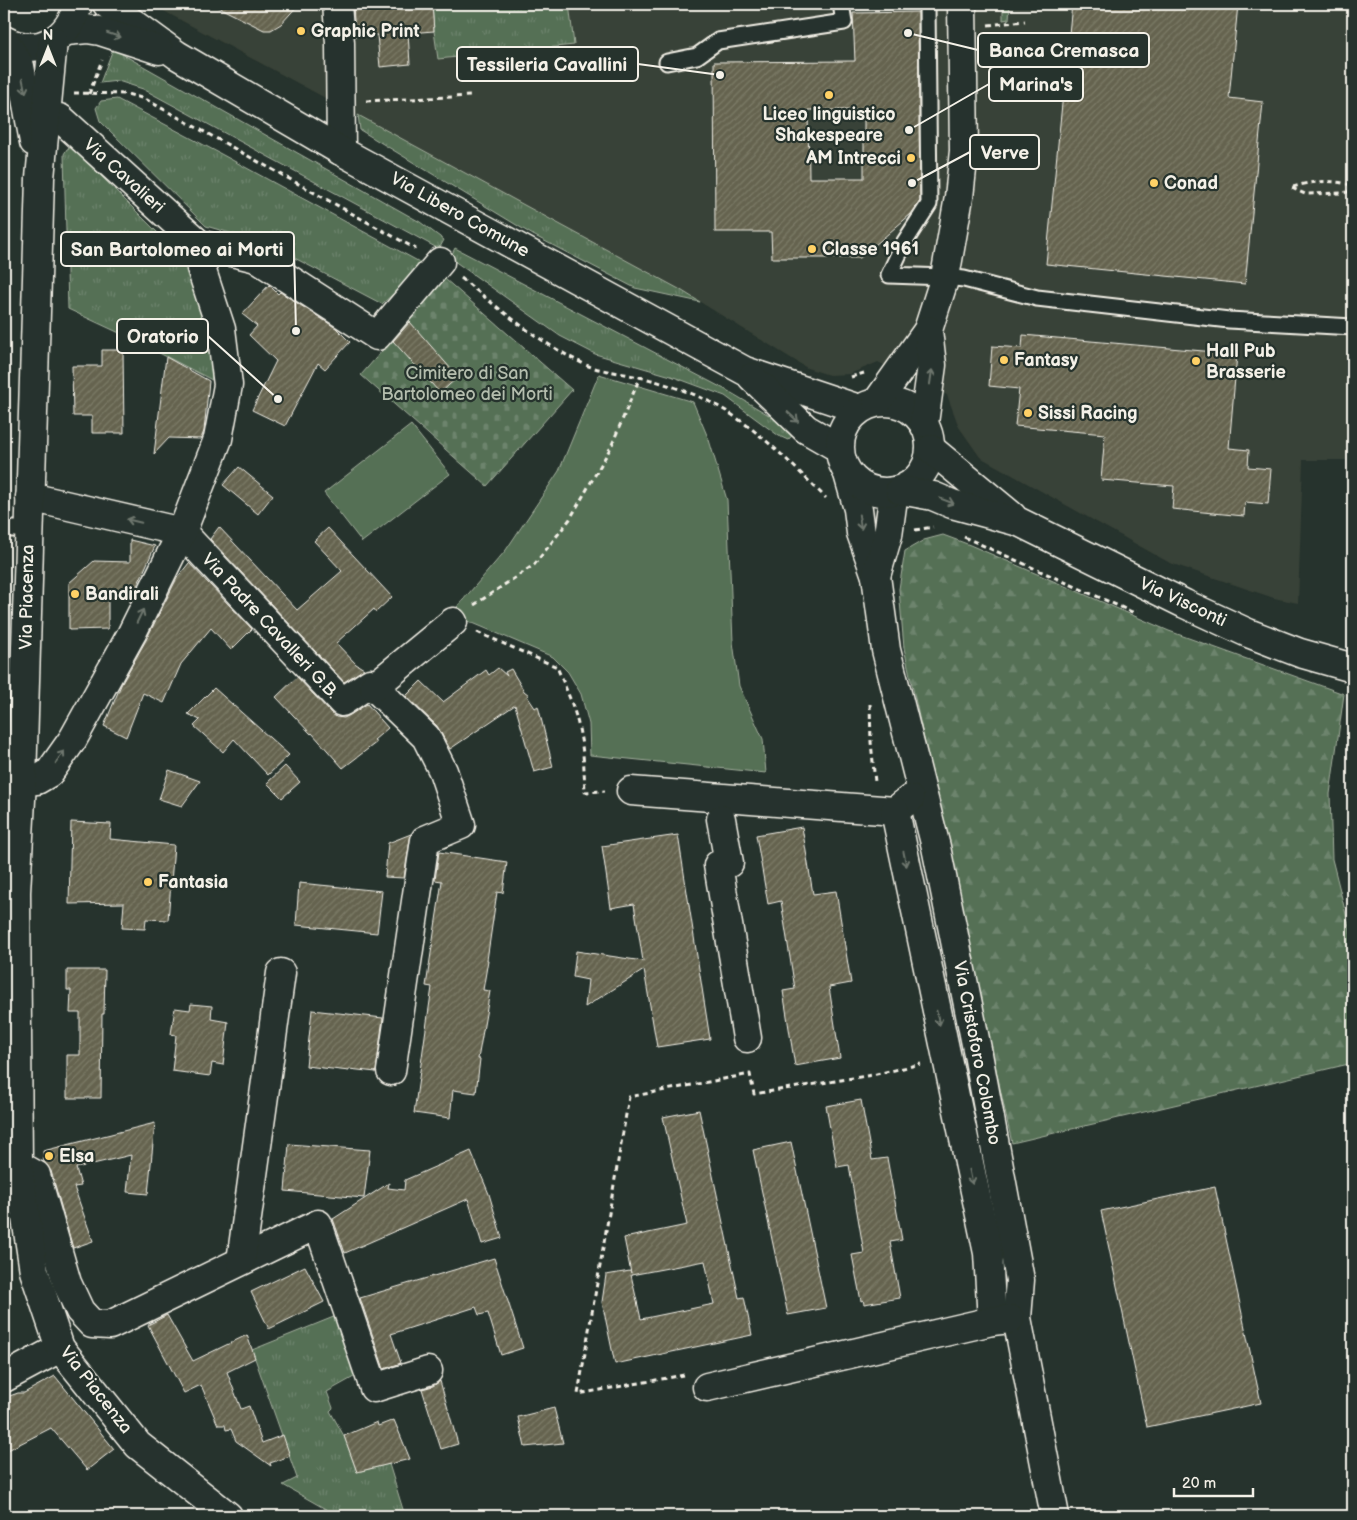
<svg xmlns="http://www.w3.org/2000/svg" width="1357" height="1520" font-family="'Balsamiq Sans',sans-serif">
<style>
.built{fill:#394237}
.grass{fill:url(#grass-tufts);stroke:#a4b09e}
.forest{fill:url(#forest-firs);stroke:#a4b09e}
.cemetery{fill:url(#cemetery-stones);stroke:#a4b09e}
.park{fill:#546f55;stroke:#a4b09e}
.building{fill:url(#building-hatch);stroke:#f4f1e8;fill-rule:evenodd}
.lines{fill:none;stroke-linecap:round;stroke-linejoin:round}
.lane-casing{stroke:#f4f1e8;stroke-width:19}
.street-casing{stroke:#f4f1e8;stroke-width:31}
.secondary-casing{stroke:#f4f1e8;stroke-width:31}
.path{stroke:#f4f1e8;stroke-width:3;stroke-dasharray:5 4;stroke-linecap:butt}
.lane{stroke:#26332d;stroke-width:15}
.street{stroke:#26332d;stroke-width:28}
.secondary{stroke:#26332d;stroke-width:28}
.oneway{stroke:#6e766e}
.poi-dot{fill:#ffd166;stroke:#26332d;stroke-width:2}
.labels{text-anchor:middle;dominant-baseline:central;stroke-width:4.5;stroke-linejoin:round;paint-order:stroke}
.poi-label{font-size:18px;font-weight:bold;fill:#f4f1e8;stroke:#26332d;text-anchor:start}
.street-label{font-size:18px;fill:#f4f1e8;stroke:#26332d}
.park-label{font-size:18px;fill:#b4bdad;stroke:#26332d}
.leader{fill:none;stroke:#f4f1e8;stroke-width:2}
.callout-dot{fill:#f4f1e8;stroke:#26332d;stroke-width:2}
.callout{fill:#26332d;stroke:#f4f1e8;stroke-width:2}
.callout-label{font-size:19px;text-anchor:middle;font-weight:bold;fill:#f4f1e8}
</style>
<defs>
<pattern id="grass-tufts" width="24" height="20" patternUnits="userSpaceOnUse" patternTransform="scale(1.25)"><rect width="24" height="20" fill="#546f55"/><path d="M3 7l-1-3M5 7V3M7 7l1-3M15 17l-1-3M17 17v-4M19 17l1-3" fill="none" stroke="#6d846d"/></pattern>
<pattern id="forest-firs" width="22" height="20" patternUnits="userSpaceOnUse" patternTransform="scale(1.25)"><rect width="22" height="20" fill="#546f55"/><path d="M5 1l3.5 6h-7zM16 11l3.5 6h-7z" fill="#6d846d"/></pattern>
<pattern id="cemetery-stones" width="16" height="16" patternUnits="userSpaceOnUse" patternTransform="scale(1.25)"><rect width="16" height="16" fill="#546f55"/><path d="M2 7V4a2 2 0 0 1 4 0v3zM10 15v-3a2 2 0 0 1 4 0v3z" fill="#6d846d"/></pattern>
<pattern id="building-hatch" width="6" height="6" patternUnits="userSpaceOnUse" patternTransform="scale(1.25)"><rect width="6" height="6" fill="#65644f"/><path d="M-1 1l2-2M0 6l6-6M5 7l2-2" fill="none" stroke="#7c7b68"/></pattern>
</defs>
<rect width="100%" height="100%" fill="#26332d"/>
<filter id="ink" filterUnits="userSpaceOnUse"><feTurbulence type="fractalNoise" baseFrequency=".02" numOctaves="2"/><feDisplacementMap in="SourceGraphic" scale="10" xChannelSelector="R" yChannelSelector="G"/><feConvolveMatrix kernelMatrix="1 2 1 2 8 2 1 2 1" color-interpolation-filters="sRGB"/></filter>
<g filter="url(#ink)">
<g class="built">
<path d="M151 4H432L434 31 438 59 574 45 569 4H827L828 6 876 4H1353V460H1303L1298 603 1274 598 1170 563 980 457 959 427 947 395 878 362 850 374 829 375 807 368 679 289Z"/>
<path d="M4 216 5 217 6 254 4 411Z"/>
</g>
<g class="grass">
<path d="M432 4H569L574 45 438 59 434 31Z"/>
<path d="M1003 4H1010L1009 19 1003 20Z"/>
<path d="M113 49 420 222 444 240 439 249 143 89 118 81 100 83Z"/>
<path d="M117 99 221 154 425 265 382 304 268 244 206 226 100 121 96 108 101 101Z"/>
<path d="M358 115 679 289 700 302 635 288 533 235 360 130Z"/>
<path d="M72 147 190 265 211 345 212 380 126 336 68 309 64 154 67 149Z"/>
<path d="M455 248 728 391 796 431 788 440 779 436 725 396 671 376 595 354 560 336 450 258Z"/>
<path d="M341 1314 361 1373 327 1392 333 1408 330 1411 344 1436 357 1472 389 1464 405 1516H338L283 1485 297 1478 252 1350Z"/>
</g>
<path class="forest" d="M943 535 970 545 1169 631 1344 694 1330 794 1332 859 1353 942V1063L1012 1143 904 648 899 589 905 551 924 540Z"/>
<path class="cemetery" d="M445 279 572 390 487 486 361 375Z"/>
<g class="park">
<path d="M599 374 693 402 709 440 727 500 733 642 739 686 763 739 766 773 590 755 589 724 581 694 568 672 553 657 468 621 457 607 506 550 559 471Z"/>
<path d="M411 425 450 474 362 542 324 493Z"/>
</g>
<g class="building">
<path d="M212 4H299L281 24 271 30H264Z"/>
<path d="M353 4H432L434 31 408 33 410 64 380 67 377 35 355 36Z"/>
<path d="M1072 4H1238L1229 98 1263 102 1245 284 1046 264Z"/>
<path d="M918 12 920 201 911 214 860 258H772L771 232H715L714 62 855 61 853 13ZM808 110H864V178H809Z"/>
<path d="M269 285 278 294 280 292 336 328 350 342 325 369 318 363 285 426 252 410 276 361 249 335 257 326 242 314Z"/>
<path d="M410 322 458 377 440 393 393 341Z"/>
<path d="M1023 335 1237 354 1229 448 1249 450 1248 467 1271 469 1268 504 1245 502 1244 516 1172 509 1174 486 1101 480 1105 434 1015 426 1019 389 989 386 992 346 1022 348Z"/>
<path d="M102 350H123L124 433H92V416H73L72 366H102Z"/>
<path d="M166 357 209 381 204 431 201 439 169 438 154 454Z"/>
<path d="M239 467 273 495 258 514 223 485Z"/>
<path d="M219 527 297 610 342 571 314 541 328 528 392 597 376 612 374 609 336 643 356 664 364 669 344 682 210 539Z"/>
<path d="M130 540 155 546 130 602V596L108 595V629L69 630V583L94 561 130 562Z"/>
<path d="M189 563 252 629 231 650 211 628 181 664 164 703 143 693 126 737 104 726 121 685 146 640 177 578Z"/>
<path d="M498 668 507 676 505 672 511 669 524 691 529 695 527 696 535 708 538 706 553 767 534 772 515 705 450 749 437 726 406 696 421 681 443 702 486 670 489 675Z"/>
<path d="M297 677 331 713 336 717 344 718 350 715 367 704 388 728 374 740 377 742 343 768 312 733 311 734 276 697Z"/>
<path d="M214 688 289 755 268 775 234 739 223 752 194 726 200 720 188 714Z"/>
<path d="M285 766 300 782 282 798 267 783Z"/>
<path d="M169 770 200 781 182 806 159 799Z"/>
<path d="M71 822 111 824 110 839 174 845 168 920 146 919 145 929 122 928 124 903 69 904Z"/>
<path d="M802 827 813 894 836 891 851 983 829 987 840 1058 795 1066 783 991 795 989 781 901 768 904 756 835Z"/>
<path d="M411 834 404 878 385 877 388 843Z"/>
<path d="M678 835 710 1039 657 1047 644 970 585 1007 588 980 573 977 576 951 643 961 634 904 611 908 602 846Z"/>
<path d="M439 852 507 862 503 893 497 892 487 960H488L483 990 490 991 478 1059H480L476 1093 453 1090 450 1118 414 1113 432 987 426 986 442 881 435 880Z"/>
<path d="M299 883 382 891 377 933 296 925Z"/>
<path d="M67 970H105L104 1014H102L101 1098H67V1055H80V1013H70L71 990H67Z"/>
<path d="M191 1004 212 1006 211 1019 228 1022 223 1065 212 1063 210 1076 172 1071 176 1035 171 1034 175 1008 190 1010Z"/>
<path d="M312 1010 383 1018 376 1072 349 1069V1071L306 1066Z"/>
<path d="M861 1100 872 1160 887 1158 902 1240 890 1242 900 1298 864 1304 863 1300 861 1301 852 1255 864 1253 849 1165 837 1167 826 1106Z"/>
<path d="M699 1110 739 1298 744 1297 752 1335 615 1364 602 1302 606 1275 630 1271 631 1273 624 1238 687 1225 663 1117ZM705 1261 714 1304 641 1319 631 1275Z"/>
<path d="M155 1123 148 1194 127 1192 131 1155 76 1168 81 1186 74 1187 93 1241 73 1248 51 1171 44 1162 43 1151Z"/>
<path d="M791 1142 826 1308 788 1315 753 1150Z"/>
<path d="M289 1144 370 1150 364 1198 285 1191Z"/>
<path d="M471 1151 489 1194 502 1238 482 1244 468 1199 345 1253 333 1219 389 1183 388 1188 404 1190 405 1180Z"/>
<path d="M1215 1187 1261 1403 1147 1427 1101 1211Z"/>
<path d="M494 1258 523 1348 501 1355 488 1313 479 1315 476 1307 391 1334 401 1363 384 1369 360 1298Z"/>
<path d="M305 1266 324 1302 269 1329 251 1292Z"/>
<path d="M167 1315 193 1361 247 1335 255 1358 227 1372 241 1409 249 1406 262 1443 283 1435 290 1456 270 1463 271 1466 236 1441 231 1429 226 1430 225 1425H218L201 1385 184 1393 148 1325Z"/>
<path d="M55 1376 114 1449 87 1470 51 1428 4 1452V1398L18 1393H24Z"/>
<path d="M440 1381 458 1444 441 1449 422 1389 433 1386Z"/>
<path d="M554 1408 563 1443 525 1447 518 1417Z"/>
<path d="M394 1420 410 1459 357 1472 344 1436 377 1422 378 1426Z"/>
</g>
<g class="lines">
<g class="lane-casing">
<g id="lane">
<path d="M927 4 929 204 904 243 889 275 945 277 964 279 1037 298 1229 320 1353 327"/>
<path d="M667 62 697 56 718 41 844 22 841 4"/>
<path d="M4 529H28"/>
</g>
</g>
<g class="street-casing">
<g id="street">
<path d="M337 4 340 43 341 151"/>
<path d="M46 116 60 118 199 244 256 258 377 336 440 262"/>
<path d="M848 474 858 509 861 533 876 576 886 650 936 847 978 1054 1020 1280 1017 1318 1055 1516"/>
<path d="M30 497 182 532 342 702 370 683 426 737 443 771 461 825 425 840 391 1071"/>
<path d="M876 576 888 535 894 491"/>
<path d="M374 687 453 622"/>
<path d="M22 781 37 780 49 773 73 739 132 633 182 532 218 439 228 385 221 329 201 268 199 244"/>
<path d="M631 791 895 811 910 799"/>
<path d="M895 811 988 1253 992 1321"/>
<path d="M721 819 729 863 718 865 747 1038"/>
<path d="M18 1165 36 1175 67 1283 80 1311 92 1324 110 1325 318 1224 374 1388 428 1371"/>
<path d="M241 1261 281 973"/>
<path d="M4 1378 60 1348"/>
<path d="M707 1387 992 1321 1010 1319"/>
</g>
</g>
<g class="secondary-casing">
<g id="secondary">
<path d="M107 4 177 55 341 151 745 371 859 409"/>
<path d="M66 31 87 29 100 31 159 50"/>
<path d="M4 40C38 58 69 39 78 4"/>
<path d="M5 41 20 66 34 142"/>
<path d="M53 41 40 178 22 781 16 892 18 1165 34 1271 60 1348 138 1445 228 1516"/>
<path d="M752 377 806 429 839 448"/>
<circle cx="885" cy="447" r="45"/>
<path d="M877 402 928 330 945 277 959 197 964 151 962 4"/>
<path d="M924 423 932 365 928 330"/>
<path d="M931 449 1012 516"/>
<path d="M900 490 933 496 952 504 1019 522 1185 604 1248 633 1300 653 1353 668"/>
</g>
</g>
<g class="path">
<path d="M988 25 1025 21"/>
<path d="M74 93 127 94 145 99 416 249"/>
<path d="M89 94 102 60"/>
<path d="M366 101 472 96"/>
<path d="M1293 187C1311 181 1335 179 1353 186"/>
<path d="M1292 188 1305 194 1344 193 1353 190"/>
<path d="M461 278C501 310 539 343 586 365 600 371 618 372 634 376 651 379 668 385 685 391 743 412 783 456 826 498"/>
<path d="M851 377 864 373"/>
<path d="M915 530 933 527"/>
<path d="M964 537 1132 612 1137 611"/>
<path d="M474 605 534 565 570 519 611 447 640 377"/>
<path d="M477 632 557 667C566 689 576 710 580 734 584 753 584 772 585 792L605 791"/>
<path d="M870 704 871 742 875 782"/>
<path d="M684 1375 578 1394 629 1097 750 1074 754 1094 872 1075 921 1064"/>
</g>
<use href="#lane" class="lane"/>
<use href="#street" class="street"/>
<use href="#secondary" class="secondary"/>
</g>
<defs><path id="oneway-shaft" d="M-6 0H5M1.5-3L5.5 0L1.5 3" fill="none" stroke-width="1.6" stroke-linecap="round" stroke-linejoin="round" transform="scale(1.25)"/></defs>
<g class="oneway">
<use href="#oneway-shaft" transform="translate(114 35) rotate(18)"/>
<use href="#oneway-shaft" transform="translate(24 86) rotate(78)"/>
<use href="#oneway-shaft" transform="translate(931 377) rotate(-82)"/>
<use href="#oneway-shaft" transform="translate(793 417) rotate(43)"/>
<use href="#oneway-shaft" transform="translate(947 501) rotate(21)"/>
<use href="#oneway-shaft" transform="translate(134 521) rotate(-167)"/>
<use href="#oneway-shaft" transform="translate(860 522) rotate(81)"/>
<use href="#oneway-shaft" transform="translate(140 616) rotate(-64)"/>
<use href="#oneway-shaft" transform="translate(60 757) rotate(-55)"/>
<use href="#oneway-shaft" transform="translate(905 859) rotate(78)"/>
<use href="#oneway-shaft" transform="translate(938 1018) rotate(78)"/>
<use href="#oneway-shaft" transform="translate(971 1177) rotate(78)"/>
</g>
</g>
<g class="poi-dot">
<circle cx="301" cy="31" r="5"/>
<circle cx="829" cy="95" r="5"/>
<circle cx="911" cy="158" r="5"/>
<circle cx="1154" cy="183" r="5"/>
<circle cx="812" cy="249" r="5"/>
<circle cx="1004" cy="360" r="5"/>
<circle cx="1196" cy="361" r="5"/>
<circle cx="1028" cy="413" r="5"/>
<circle cx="75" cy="594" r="5"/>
<circle cx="148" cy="882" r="5"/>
<circle cx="49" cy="1156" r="5"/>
</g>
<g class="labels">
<g class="poi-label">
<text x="311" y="31">Graphic Print</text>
<text x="829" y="114" text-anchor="middle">Liceo linguistico<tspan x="829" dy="21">Shakespeare</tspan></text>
<text x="901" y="158" text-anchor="end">AM Intrecci</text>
<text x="1164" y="183">Conad</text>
<text x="822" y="249">Classe 1961</text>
<text x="1206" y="351">Hall Pub<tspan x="1206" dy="21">Brasserie</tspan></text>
<text x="1014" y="360">Fantasy</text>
<text x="1038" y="413">Sissi Racing</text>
<text x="85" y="594">Bandirali</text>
<text x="158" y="882">Fantasia</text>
<text x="59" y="1156">Elsa</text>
</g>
<g class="street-label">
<text transform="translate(124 176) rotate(42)">Via Cavalieri</text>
<text transform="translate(460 215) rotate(29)">Via Libero Comune</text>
<text transform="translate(27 597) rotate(-89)">Via Piacenza</text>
<text transform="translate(1183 602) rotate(25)">Via Visconti</text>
<text transform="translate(270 626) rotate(47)">Via Padre Cavalleri G.B.</text>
<text transform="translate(977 1053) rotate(79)">Via Cristoforo Colombo</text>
<text transform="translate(96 1390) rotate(52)">Via Piacenza</text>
</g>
<g class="park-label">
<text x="467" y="373">Cimitero di San<tspan x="467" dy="21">Bartolomeo dei Morti</tspan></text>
</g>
</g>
<path class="leader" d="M908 33L978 50M720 75L638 64M909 130L989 84M912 183L970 152M296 331L294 249M278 399L208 336"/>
<g class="callout-dot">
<circle cx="908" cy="33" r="5"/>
<circle cx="720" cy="75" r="5"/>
<circle cx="909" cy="130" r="5"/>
<circle cx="912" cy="183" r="5"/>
<circle cx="296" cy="331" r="5"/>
<circle cx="278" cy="399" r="5"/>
</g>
<g class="callout">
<rect x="978" y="33" width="171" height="34" rx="5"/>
<rect x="457" y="47" width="181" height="34" rx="5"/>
<rect x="989" y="67" width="94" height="34" rx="5"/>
<rect x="970" y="135" width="69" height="34" rx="5"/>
<rect x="61" y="232" width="233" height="34" rx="5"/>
<rect x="117" y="319" width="91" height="34" rx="5"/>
</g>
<g class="callout-label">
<text x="1064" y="57">Banca Cremasca</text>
<text x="547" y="71">Tessileria Cavallini</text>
<text x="1036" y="91">Marina's</text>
<text x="1005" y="159">Verve</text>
<text x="177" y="256">San Bartolomeo ai Morti</text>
<text x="163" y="343">Oratorio</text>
</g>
<rect width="1357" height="1520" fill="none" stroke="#26332d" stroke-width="20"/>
<rect x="10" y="10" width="1337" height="1500" fill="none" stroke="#f4f1e8" stroke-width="2" filter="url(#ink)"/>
<g transform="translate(48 48)" stroke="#26332d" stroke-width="4" paint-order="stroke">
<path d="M0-4L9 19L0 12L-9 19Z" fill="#f4f1e8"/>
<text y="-8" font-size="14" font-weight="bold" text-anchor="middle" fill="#f4f1e8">N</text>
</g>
<path d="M1174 1488v8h79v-8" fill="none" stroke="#f4f1e8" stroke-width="2.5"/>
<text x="1182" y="1488" font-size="15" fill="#f4f1e8" stroke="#26332d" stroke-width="4" paint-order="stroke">20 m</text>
</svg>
